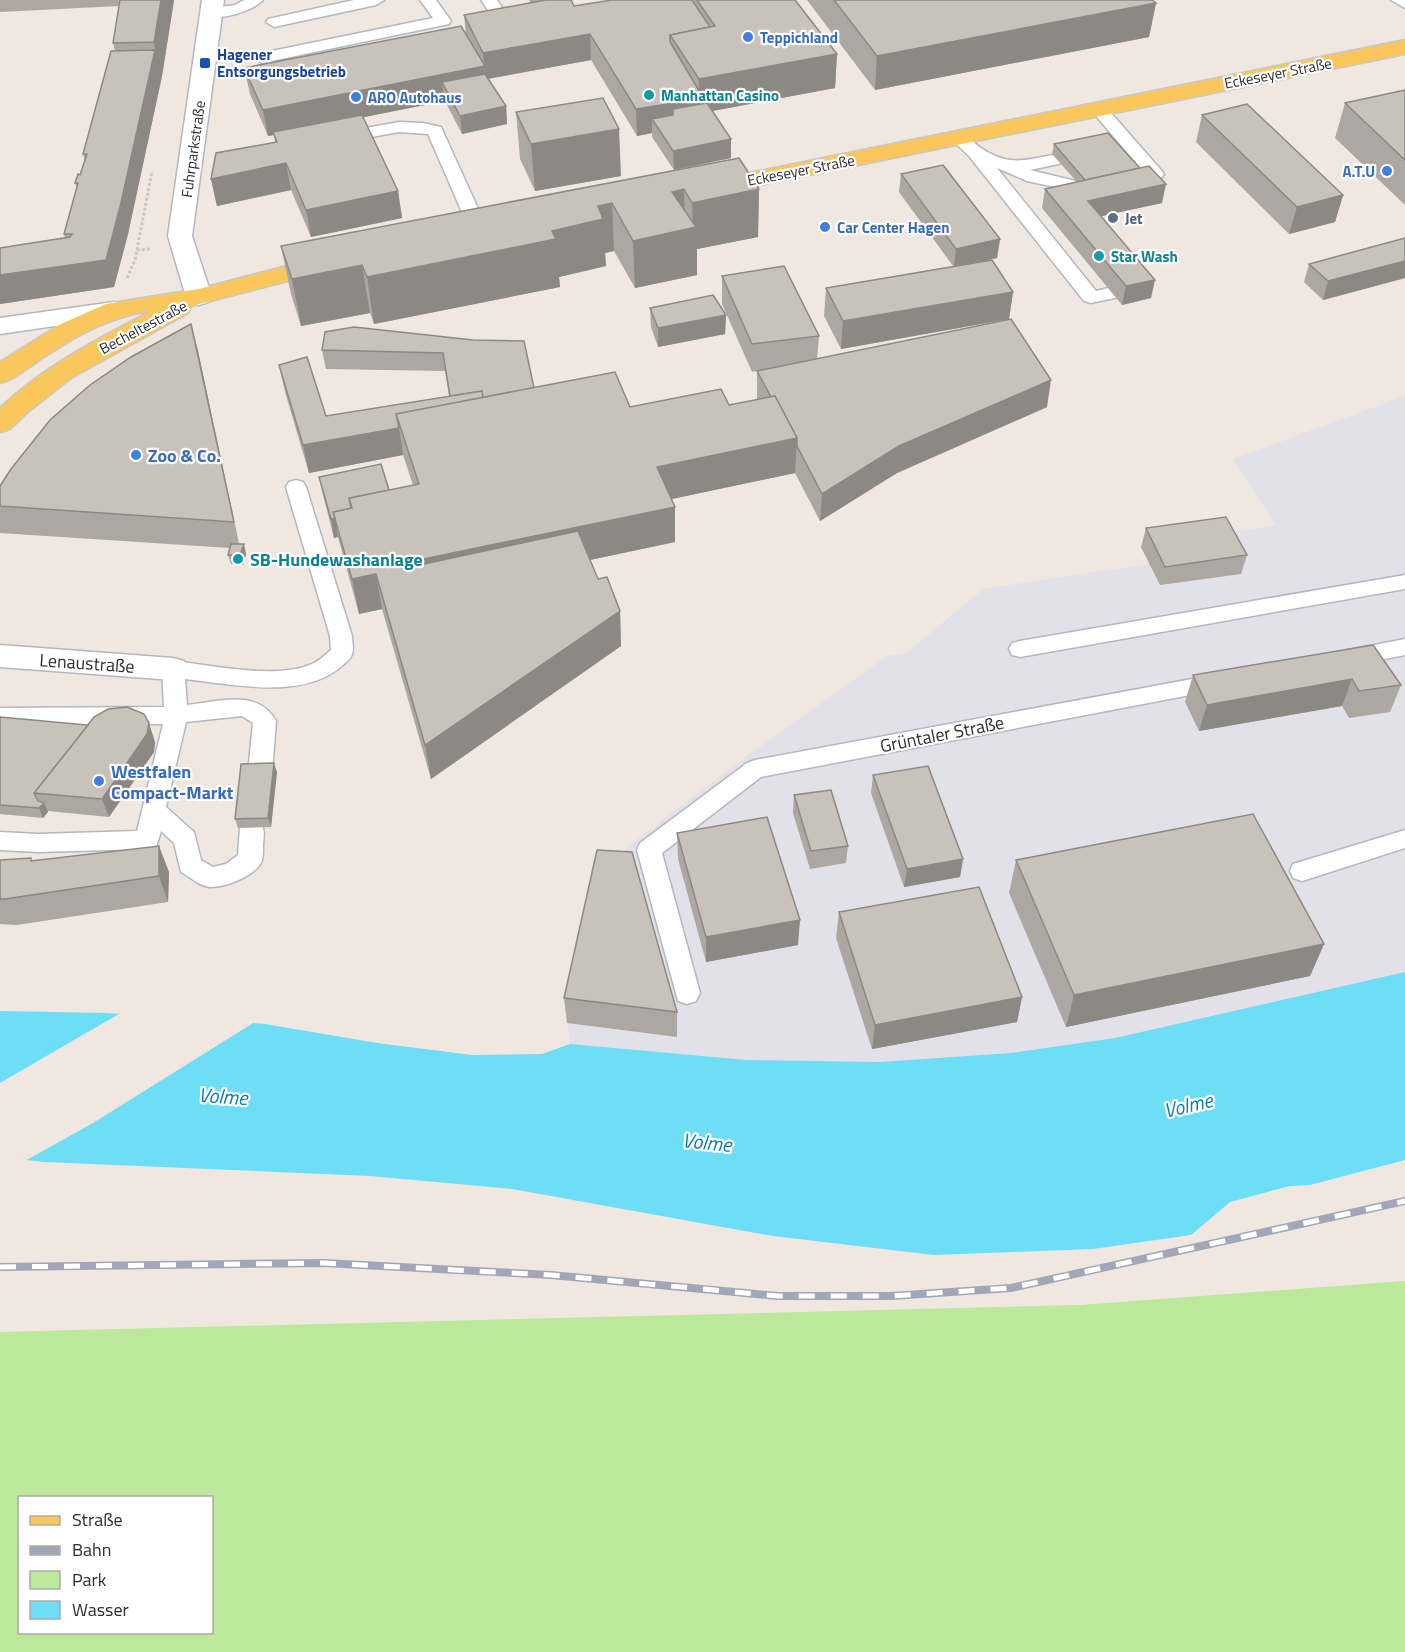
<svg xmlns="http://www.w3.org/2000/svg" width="1405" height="1652" font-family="'Titillium Web',sans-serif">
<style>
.industrial{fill:#e2e0e8}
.green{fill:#bbe89a;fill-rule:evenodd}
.water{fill:#6eddf6}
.pier{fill:#efe7e0}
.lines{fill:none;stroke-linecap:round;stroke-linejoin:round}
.service-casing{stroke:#b3b7c1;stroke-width:3}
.minor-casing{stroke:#b3b7c1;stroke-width:3}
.secondary-casing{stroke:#b3b7c1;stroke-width:3}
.primary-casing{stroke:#c8c8c8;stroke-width:3}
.path{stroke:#c8c8c8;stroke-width:3;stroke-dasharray:3 2;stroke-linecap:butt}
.service{fill:#fff;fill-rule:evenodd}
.minor{fill:#fff;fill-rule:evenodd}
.secondary{fill:#fff;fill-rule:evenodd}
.primary{fill:#f9c75b;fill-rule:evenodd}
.rail-casing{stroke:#a1a7b8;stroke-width:8}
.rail{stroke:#fff;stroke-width:5;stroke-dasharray:16;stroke-linecap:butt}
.wall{fill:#aca7a1}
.shaded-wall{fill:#8c8883}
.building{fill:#c8c2bb;stroke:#8c8883;stroke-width:1.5}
.shop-dot{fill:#3f7fe0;stroke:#fff;stroke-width:2}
.transit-dot{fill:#1a4fb4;stroke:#fff;stroke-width:2}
.culture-dot{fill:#0f9aa8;stroke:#fff;stroke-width:2}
.service-dot{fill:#5c6f8a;stroke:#fff;stroke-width:2}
.labels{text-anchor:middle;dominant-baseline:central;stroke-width:4.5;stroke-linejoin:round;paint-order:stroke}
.far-shop-label{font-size:15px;font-weight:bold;fill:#366cbe;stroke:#fff;text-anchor:start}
.far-transit-label{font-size:15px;font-weight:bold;fill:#164399;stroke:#fff;text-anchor:start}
.far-street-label{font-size:15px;fill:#2d2d2d;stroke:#fff}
.far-culture-label{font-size:15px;font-weight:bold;fill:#0d838f;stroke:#fff;text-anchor:start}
.far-service-label{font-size:15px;font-weight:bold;fill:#4e5e75;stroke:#fff;text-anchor:start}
.shop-label{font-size:18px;font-weight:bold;fill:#366cbe;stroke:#fff;text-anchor:start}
.culture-label{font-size:18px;font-weight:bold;fill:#0d838f;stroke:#fff;text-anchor:start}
.street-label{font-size:18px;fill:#2d2d2d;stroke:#fff}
.water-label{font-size:20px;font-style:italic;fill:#067ea9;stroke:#fff}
</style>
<rect width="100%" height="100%" fill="#efe7e0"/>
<path class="industrial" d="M1405 396V972L1115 1038 1011 1053 880 1062 746 1060 570 1044 567 1023 599 876 631 844 751 753 887 656 905 654 983 589 1149 564 1141 547 1276 525 1233 459Z"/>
<path class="green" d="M1405 1281V1652H0V1332L1080 1305ZM20 1498H212V1632H20Z"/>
<path class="water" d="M1405 972V1160L1310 1185 1290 1186 1230 1202 1191 1235 1093 1249 934 1255 773 1236 512 1189 370 1176 44 1162 0 1157V1011L107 1013 265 1024 377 1043 472 1055 542 1054 570 1044 746 1060 880 1062 1011 1053 1115 1038Z"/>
<path class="pier" d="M124 1011 258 1020 93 1123 23 1162 0 1160V1083Z"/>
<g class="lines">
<g class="service-casing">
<g id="service">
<path d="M244 0H263C253 11 215 24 204 12L206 9 235 5Z"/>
<path d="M354 0H384L376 5 274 27 266 22 268 19Z"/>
<path d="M420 0H436L451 21 449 24 262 63 254 58 262 53 433 18Z"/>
<path d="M481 0H497L510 19 508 22H496Z"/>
<path d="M1391 0H1405V8Z"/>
<path d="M1098 104 1104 105 1161 170 1164 174 1161 178 1139 182 1133 181 1130 177 1133 173 1143 171 1090 109Z"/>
<path d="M399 122 423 123 441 127 489 233 486 237H474L471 233 428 134 399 132 338 143 332 142 329 138 332 134 338 133Z"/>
<path d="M958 132C968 134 973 143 981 148 1009 167 1026 160 1057 154L1063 155 1066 159 1063 163 1030 170 1088 184 1091 188 1088 192 1082 193 1027 181 997 168 1096 291 1112 287 1119 289 1121 293 1119 297 1091 303 1084 301 969 156 949 137 952 133Z"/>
<path d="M296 480 303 482 306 487 352 636C352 642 354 649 352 654 351 659 346 662 343 665 303 701 233 684 185 679L187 705C217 702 258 688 276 721L272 773 268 779 260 782 252 779 248 773 253 723 242 716 186 722 166 807 194 832 201 860 213 867 226 864 238 855 240 828 244 821 252 819 260 821C265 829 264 836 263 844 263 852 264 861 258 867 248 878 226 887 211 887 201 887 190 877 181 872L174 843 161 831 156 847 147 849 38 852 0 850V832L38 834 137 831 163 724H0V708L164 707 162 669 165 663 173 661C212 665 276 680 312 664 319 661 325 655 331 650L330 636 286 487 289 482Z"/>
<path d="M1405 575V589L1020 657 1012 655 1009 649 1012 643 1020 641Z"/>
<path d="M1405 639V655L1348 666 1340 664 1337 658 1340 652 1348 650Z"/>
<path d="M1219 674 1227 676 1230 682 1227 688 761 777 662 853 700 993 696 1001 687 1004 678 1001 637 850 640 843 747 763 755 760Z"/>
<path d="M1405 830V848L1302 881 1293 878 1290 871 1293 864Z"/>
</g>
</g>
<g class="minor-casing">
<g id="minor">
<path d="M114 302 123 304 127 310 123 316 0 334V318Z"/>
<path d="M0 645 173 658 184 661 188 669 184 677 173 680 0 667Z"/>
</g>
</g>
<g class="secondary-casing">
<path id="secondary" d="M202 0H224L192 236 212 297 208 302 199 305 190 302 186 297 168 236Z"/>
</g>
<g class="primary-casing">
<g id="primary">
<path d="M1405 40V54L710 195 701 193 698 188 701 183 710 181Z"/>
<path d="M329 255 338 258 342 263 338 268 191 306 188 313 71 378 29 411 10 429 0 432V408C44 366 98 339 151 311 111 316 77 335 44 357 30 366 16 379 0 383V362L61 324 106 304 199 289Z"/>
</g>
</g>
<g class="path">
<path d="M137 250 151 249"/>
<path d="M127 278 135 260 152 171"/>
</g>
<use href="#service" class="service"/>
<use href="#minor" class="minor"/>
<use href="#secondary" class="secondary"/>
<use href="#primary" class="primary"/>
<g class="rail-casing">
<path id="rail" d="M0 1267 324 1263 551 1275 778 1296H891L1011 1288 1405 1201"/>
</g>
<use href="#rail" class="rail"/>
</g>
<g class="wall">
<path d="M0 0H174L162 76 128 234 114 287 0 304V248L65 238 64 234 77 188 75 183 80 175 85 161 83 154 115 51 113 43 119 6 0 12Z"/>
<path d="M529 0H572L574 6 612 0H795L837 54 835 88 713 111 731 158 674 170 652 137V133L637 136 591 60 488 79 506 106 507 124 462 134 445 101 363 117 398 191 402 218 311 237 291 190 217 206 211 179 275 142 274 135 268 136 250 94 244 68 466 34 464 15 531 3Z"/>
<path d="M807 0H1152L1156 3 1149 37 875 90Z"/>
<path d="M1405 90V205L1335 138 1345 103Z"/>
<path d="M516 112 621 176 535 191 520 159Z"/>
<path d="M1202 115 1343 195 1335 222 1289 234 1196 142Z"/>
<path d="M1054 144 1162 203 1101 216 1151 298 1122 305 1042 208 1045 189 1077 182 1052 154Z"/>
<path d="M739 158 759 189 758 237 697 249V275L635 288 614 251 605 253 606 266 559 277 560 287 374 324 370 313 301 326 291 294 281 246Z"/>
<path d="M901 174 1000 239 997 258 974 263 1013 292 1009 319 841 349 824 316 826 288 953 266 899 192Z"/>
<path d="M1405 238V278L1323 300 1304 282 1309 264Z"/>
<path d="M722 276 819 336 817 359 1047 407 897 473 820 521 795 473 671 499 675 542 590 560 598 579 620 611 621 646 431 779 382 609 359 614 338 537 334 538 323 495 319 477 389 490 413 485 403 455 309 473 285 392 279 365 326 416 449 396 445 371 326 369 322 350 473 340 534 388 630 407 729 405 757 400V371L752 372 722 304Z"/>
<path d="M650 308 726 315 725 334 658 347 651 327Z"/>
<path d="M191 324 198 351 239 544 246 554 243 565 231 564 228 555 230 548 0 533V486Z"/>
<path d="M1146 528 1247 555 1241 574 1160 585 1141 547Z"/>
<path d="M1373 645 1401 685 1390 712 1349 718 1342 706 1199 731 1185 702 1193 675Z"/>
<path d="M0 717 155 742 154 752 109 817 48 811 43 818 0 814Z"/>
<path d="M277 772 271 827 238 828 235 819Z"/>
<path d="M873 775 963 859 960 877 904 887 871 793Z"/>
<path d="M794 795 848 846 846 863 810 869 793 813Z"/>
<path d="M677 833 798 945 706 962 678 859Z"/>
<path d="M0 860 32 861 169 872 168 902 17 925 0 924Z"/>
<path d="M1016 860 1324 944 1310 976 1066 1027 1009 893Z"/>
<path d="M839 912 1022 997 1017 1022 872 1049 836 938Z"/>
<path d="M564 998 677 1012V1037L567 1023Z"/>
</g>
<g class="shaded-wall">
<path d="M161 0H174L162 76 128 234 114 287 0 304V275L106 260 155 50 154 42Z"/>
<path d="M1156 3 1149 37 875 90 877 56Z"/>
<path d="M590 34 591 60 486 79 442 82 445 101 275 135 273 132 274 135 268 136 263 110 484 66 483 53Z"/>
<path d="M837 54 835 88 701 113 652 119V133L637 136 636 109 669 100 699 94V79Z"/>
<path d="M506 106 507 124 462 134 460 116Z"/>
<path d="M619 129 621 176 535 191 531 144Z"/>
<path d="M731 139V158L674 170 673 151Z"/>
<path d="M286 163 291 190 217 206 211 179Z"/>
<path d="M1166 184 1162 203 1084 220 1088 201Z"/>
<path d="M684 189 685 230 693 228 692 203 759 189 758 237 697 249V275L635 288 633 241 672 192Z"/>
<path d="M398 191 402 218 311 237 306 210Z"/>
<path d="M1343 195 1335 222 1289 234 1297 207Z"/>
<path d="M612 203 614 251 605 253 606 266 559 277 560 287 374 324 367 277 598 206Z"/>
<path d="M1000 239 997 258 954 267 956 249Z"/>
<path d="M1405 261V278L1323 300 1328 281Z"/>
<path d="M362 265 370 313 301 326 292 279Z"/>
<path d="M1155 280 1151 298 1122 305 1126 286Z"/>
<path d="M1013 292 1009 319 841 349 843 321Z"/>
<path d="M726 315 725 334 658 347V328Z"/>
<path d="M191 324 198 351 240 549 234 522Z"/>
<path d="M1051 380 1047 407 897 473 820 521 822 494 899 446Z"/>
<path d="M399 428 403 455 309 473 303 445Z"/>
<path d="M797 438 795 473 658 502 657 467Z"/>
<path d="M675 507V542L409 598 404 563Z"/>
<path d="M335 518 338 537 334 538 331 519Z"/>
<path d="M244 544 246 554 243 565 240 555Z"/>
<path d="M376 574 382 609 359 614 352 579Z"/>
<path d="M620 611 621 646 431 779 425 745Z"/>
<path d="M1352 679 1342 706 1199 731 1207 705Z"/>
<path d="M149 723 155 742 154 752 109 817 102 799Z"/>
<path d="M274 763 277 772 271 827 268 818Z"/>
<path d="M44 803 48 812 43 818 39 808Z"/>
<path d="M159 846 169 872 168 902 159 876Z"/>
<path d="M963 859 960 877 904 887 907 869Z"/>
<path d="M800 920 798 945 706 962V937Z"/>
<path d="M1324 944 1310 976 1066 1027 1074 995Z"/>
<path d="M1022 997 1017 1022 872 1049 875 1025Z"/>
</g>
<g class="building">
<path d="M120 0H161L154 42 113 43Z"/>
<path d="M546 0H571L574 6 612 0H692L710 27 670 35V42L701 94 669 100 668 104 636 109 590 34 483 53 464 15Z"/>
<path d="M697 0H795L837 54 699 79 670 35 715 26Z"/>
<path d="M834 0H1152L1156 3 877 56Z"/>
<path d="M461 26 485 66 263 110 244 68Z"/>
<path d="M155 50 120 207 106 260 0 275V248L70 237 72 234H64L78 183H75L78 174 80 175 87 154H83L111 51Z"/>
<path d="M485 74 506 106 460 116 442 82Z"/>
<path d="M1405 90V160L1345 103Z"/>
<path d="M603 98 619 129 531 144 516 112Z"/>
<path d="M707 103 731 139 673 151 652 119 673 115V109Z"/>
<path d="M1247 104 1343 195 1297 207 1202 115Z"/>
<path d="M362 115 398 191 306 210 286 163 211 179 216 153 277 142 273 132Z"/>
<path d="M1108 133 1140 168 1085 180 1054 144Z"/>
<path d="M739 158 759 189 692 203 684 189 672 192 696 227 633 241 612 203 598 206 603 219 552 231 556 239 367 277 362 265 292 279 281 246Z"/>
<path d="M943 165 1000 239 956 249 901 174Z"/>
<path d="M1149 166 1166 184 1088 201 1155 280 1126 286 1045 189Z"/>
<path d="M1405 238V261L1328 281 1309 264Z"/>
<path d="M992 260 1013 292 843 321 826 288Z"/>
<path d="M784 266 819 336 752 344 722 276Z"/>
<path d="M713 295 726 315 658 328 650 308Z"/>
<path d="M1011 319 1051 380 899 446 822 494 797 446V438L775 396 771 397 757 371Z"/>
<path d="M191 324 234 522 0 506V486L11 469 50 420 90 385 131 357Z"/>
<path d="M354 327 473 340 524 341 534 388 483 398 482 391 450 396 443 353 322 350 325 332Z"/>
<path d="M307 357 326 416 482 391 483 398 396 414 399 428 303 445 279 365Z"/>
<path d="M615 372 630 407 721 389 729 405 775 396 797 438 657 467 675 507 404 563 405 568 578 531 598 579 607 577 620 611 425 745 376 574 352 579 333 512 352 508 349 498 419 484 396 414Z"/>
<path d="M381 464 389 490 349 498 351 508 333 512 335 518 331 519 319 477Z"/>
<path d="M1226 517 1247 555 1165 567 1146 528Z"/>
<path d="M231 544H244L240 555H228Z"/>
<path d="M1373 645 1401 685 1359 691 1352 679 1207 705 1193 675Z"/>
<path d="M127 707 144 714 149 723 147 734 102 799 34 793 94 717 108 709Z"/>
<path d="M0 717 88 725 34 793 38 801 44 803 39 808 0 805Z"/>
<path d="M274 763 268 818 235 819 241 764Z"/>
<path d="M928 766 963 859 907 869 873 775Z"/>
<path d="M831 790 848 846 811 851 794 795Z"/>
<path d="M1253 814 1324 944 1074 995 1016 860Z"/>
<path d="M767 817 800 920 706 937 677 833Z"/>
<path d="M159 846V876L5 899H0V860L31 858V861Z"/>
<path d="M597 850 632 852 677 1012 564 998Z"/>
<path d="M979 887 1022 997 875 1025 839 912Z"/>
</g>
<g class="shop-dot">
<circle cx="748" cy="37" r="6"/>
<circle cx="356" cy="97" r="6"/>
<circle cx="1387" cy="171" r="6"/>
<circle cx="825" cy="227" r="6"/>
<circle cx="136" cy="455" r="6"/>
<circle cx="99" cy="781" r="6"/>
</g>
<rect class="transit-dot" x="199" y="57" width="12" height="12" rx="3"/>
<g class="culture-dot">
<circle cx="649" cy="95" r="6"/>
<circle cx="1099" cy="256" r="6"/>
<circle cx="238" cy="559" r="6"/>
</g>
<circle class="service-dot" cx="1113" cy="218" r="6"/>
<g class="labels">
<g class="far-shop-label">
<text x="760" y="37">Teppichland</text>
<text x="368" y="97">ARO Autohaus</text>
<text x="1375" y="171" text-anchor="end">A.T.U</text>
<text x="837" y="227">Car Center Hagen</text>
</g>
<g class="far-transit-label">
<text x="217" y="54">Hagener<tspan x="217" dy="17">Entsorgungsbetrieb</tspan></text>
</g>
<g class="far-street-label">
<text transform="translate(1278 73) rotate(-11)">Eckeseyer Straße</text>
<text transform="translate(193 149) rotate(-82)">Fuhrparkstraße</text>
<text transform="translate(801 170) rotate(-11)">Eckeseyer Straße</text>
<text transform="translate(143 327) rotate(-28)">Becheltestraße</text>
</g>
<g class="far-culture-label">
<text x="661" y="95">Manhattan Casino</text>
<text x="1111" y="256">Star Wash</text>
</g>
<g class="far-service-label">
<text x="1125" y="218">Jet</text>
</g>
<g class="shop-label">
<text x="148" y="455">Zoo &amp; Co.</text>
<text x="111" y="771">Westfalen<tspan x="111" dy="21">Compact-Markt</tspan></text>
</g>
<g class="culture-label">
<text x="250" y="559">SB-Hundewashanlage</text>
</g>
<g class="street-label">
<text transform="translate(87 663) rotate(4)">Lenaustraße</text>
<text transform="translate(942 734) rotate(-11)">Grüntaler Straße</text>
</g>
<g class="water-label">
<text transform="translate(223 1096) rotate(4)">Volme</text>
<text transform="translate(1188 1105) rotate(-13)">Volme</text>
<text transform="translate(707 1142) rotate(6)">Volme</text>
</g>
</g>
<rect x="18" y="1496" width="195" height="138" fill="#ffffff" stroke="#ababab" stroke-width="1.5"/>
<rect x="30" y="1516" width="30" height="9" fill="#f9c75b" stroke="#ababab" stroke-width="1.5"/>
<text x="72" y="1526" font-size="18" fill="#2d2d2d">Straße</text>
<rect x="30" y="1546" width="30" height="9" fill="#a1a7b8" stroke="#ababab" stroke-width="1.5"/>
<text x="72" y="1556" font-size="18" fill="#2d2d2d">Bahn</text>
<rect x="30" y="1571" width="30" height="18" fill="#bbe89a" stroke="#ababab" stroke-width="1.5"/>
<text x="72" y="1586" font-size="18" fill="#2d2d2d">Park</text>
<rect x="30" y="1601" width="30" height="18" fill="#6eddf6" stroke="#ababab" stroke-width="1.5"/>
<text x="72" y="1616" font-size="18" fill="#2d2d2d">Wasser</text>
</svg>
